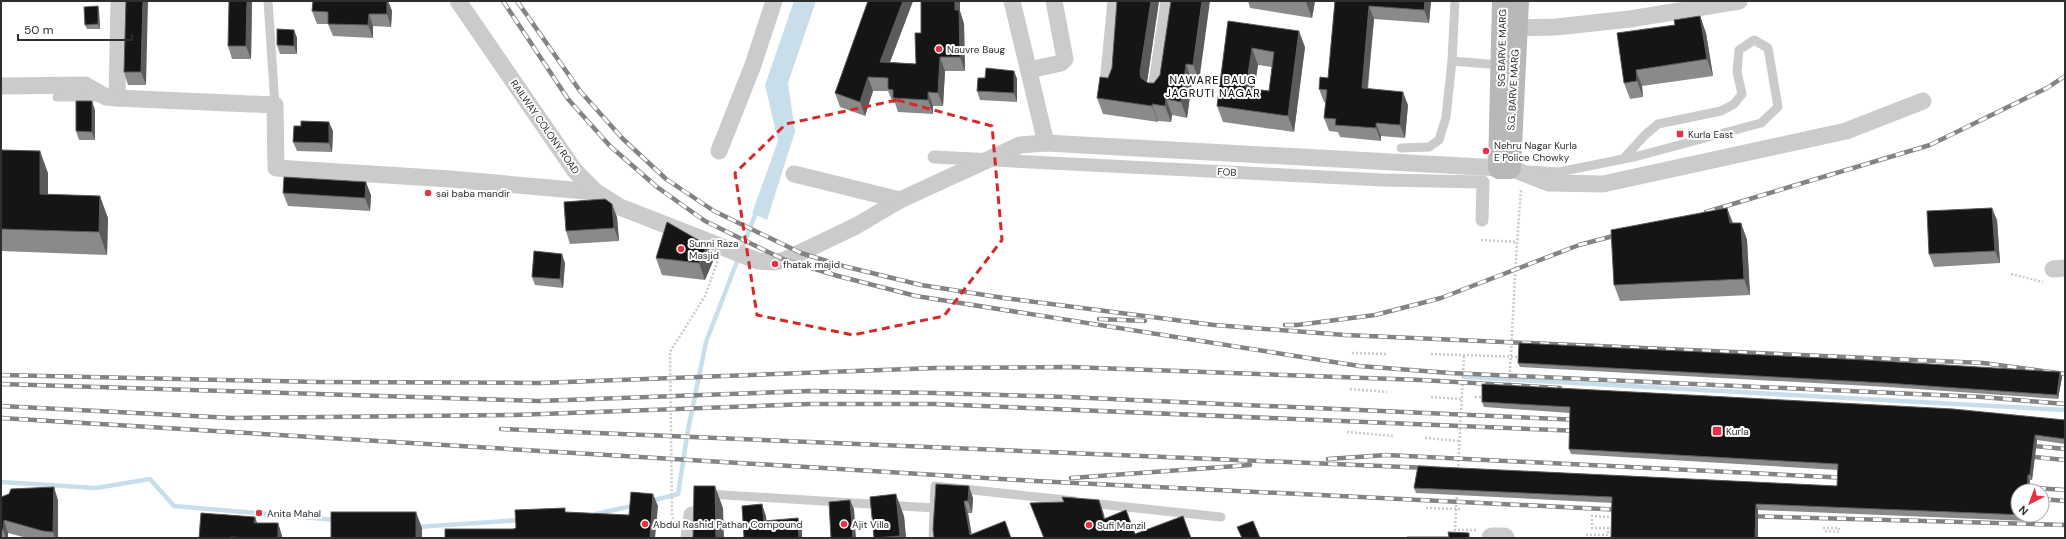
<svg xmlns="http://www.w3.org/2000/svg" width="2066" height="539" font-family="'DM Sans',sans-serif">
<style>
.water{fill:#c8dfeb}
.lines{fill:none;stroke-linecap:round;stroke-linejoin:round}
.stream{stroke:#c8dfeb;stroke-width:4.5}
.path{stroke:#cbcbcb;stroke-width:2.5;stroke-dasharray:2 2;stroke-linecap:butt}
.service{stroke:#cbcbcb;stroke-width:9}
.pedestrian{stroke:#cbcbcb;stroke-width:13}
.minor{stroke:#cbcbcb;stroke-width:17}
.tertiary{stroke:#cbcbcb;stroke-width:21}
.secondary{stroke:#b8b8b8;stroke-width:22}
.rail-casing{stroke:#838383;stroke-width:4.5}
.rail{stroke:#fff;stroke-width:3;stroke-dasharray:9;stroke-linecap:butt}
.wall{fill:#8a8a8a;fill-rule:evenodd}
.shaded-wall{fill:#5b5b5b}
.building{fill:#151515;stroke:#5b5b5b;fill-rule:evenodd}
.marked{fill:none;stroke:#d62828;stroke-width:3;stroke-dasharray:8 5;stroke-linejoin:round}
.poi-dot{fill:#e53045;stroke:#fff;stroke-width:1.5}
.labels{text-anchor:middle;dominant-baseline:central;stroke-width:4;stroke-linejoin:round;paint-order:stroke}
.street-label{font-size:10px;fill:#2e2e2e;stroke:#fff}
.poi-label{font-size:10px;fill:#2e2e2e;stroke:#fff;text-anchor:start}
.neighbourhood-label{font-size:11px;letter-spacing:1px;fill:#000;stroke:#fff}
</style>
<rect width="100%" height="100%" fill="#fff"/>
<path class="water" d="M794 1H816L788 83 795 132 767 220 752 213 778 141 765 85Z"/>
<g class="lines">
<g class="stream">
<path d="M1465 377 2065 410"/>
<path d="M1 482 96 488 150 479 174 506 336 520"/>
<path d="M651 501 678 494 688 430 706 342 757 210"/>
<path d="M596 514 636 505"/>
<path d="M417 527 521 520"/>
</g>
<g class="path">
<path d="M1481 240 1517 242"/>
<path d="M2011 274 2043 282"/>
<path d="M1352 353 1387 354"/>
<path d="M1431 354 1521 357"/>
<path d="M1509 388 1517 242 1521 190"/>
<path d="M1350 389 1387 392"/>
<path d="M1431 397 1461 399"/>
<path d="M1475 397H1484"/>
<path d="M1347 432 1394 436"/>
<path d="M1425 438 1459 441"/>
<path d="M1458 470 1464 355"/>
<path d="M1457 493 1455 530H1477"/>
<path d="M1426 508 1461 509"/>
<path d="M674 523 672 514 670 352 705 296 718 260"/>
<path d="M1823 528H1839V532L1825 531"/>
<path d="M1586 535H1608V528H1592V516L1614 517"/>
</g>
<g class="service">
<path d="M268 1 275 105"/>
<path d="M1452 61 1501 65"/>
<path d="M57 97H98"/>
<path d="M1401 148 1429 147 1439 140 1446 117 1452 61 1455 1"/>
<path d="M1529 170 1559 172 1638 156 1761 123 1778 107 1768 48 1754 40 1739 50 1737 72 1742 94 1734 104 1721 111 1658 124 1645 135 1623 159"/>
<path d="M708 494 934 508"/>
<path d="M1089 503 1221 517"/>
<path d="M933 538 935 486 1075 501"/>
</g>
<path class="pedestrian" d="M934 157 1383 180 1483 182 1482 220"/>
<g class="minor">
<path d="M119 1 117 98 275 105 276 168 450 179 596 192"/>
<path d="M458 1 575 171 596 192 620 207 758 261 774 262 785 260 856 226 900 200 1020 145 1046 143 1499 168"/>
<path d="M1012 1 1046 143"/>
<path d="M1505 28 1556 27 1630 19 1739 1"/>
<path d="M1029 70 1061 63 1065 59 1054 1"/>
<path d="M1108 83 1116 1"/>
<path d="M1 86 85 85 106 97 117 98"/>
<path d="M1156 90 1169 1"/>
<path d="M719 151 753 65 774 1"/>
<path d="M1510 168 1549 183 1603 184 1846 131 1923 101"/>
<path d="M794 174 900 200"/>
<path d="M2053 269 2065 268"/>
<path d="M689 538 692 515"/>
</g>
<path class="tertiary" d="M1492 538H1504"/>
<path class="secondary" d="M1503 1 1499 168H1510L1518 1"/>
<g class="rail-casing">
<g id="rail">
<path d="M503 1 568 99 610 146 657 187 705 221 758 247 785 260 838 276 916 296 1359 366 1450 373 1982 397 2065 404"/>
<path d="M517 1 580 91 623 139 666 179 714 211 801 253 843 266 921 285 1004 298 1214 325 1345 335 1983 363 2065 374"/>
<path d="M1706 212 1930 145 2047 88 2065 76"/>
<path d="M1099 319 1145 321"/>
<path d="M1285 325H1297L1375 315 1441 298 1579 245 1621 234"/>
<path d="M1 375 318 382 540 383 935 368 1070 367 1421 380 1560 388"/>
<path d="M1 384 539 401 809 391 935 393 1067 397 1580 420"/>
<path d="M1 406 232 418 515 415 810 404H934L1580 431"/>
<path d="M1 418 1035 481 1623 510"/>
<path d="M501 429 1428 468"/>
<path d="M2025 445 2065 449"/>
<path d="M2023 456 2065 460"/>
<path d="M1328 459 1386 455 1849 478"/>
<path d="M1071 478 1250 465"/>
<path d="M2019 487 2065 490"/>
<path d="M2042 499 2065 501"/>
<path d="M1747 516 2065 525"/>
</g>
</g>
<use href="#rail" class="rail"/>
</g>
<g class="wall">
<path d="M126 1 146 85H128L124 72Z"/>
<path d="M252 1 251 59H232L228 46Z"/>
<path d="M313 1H388L392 11 391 27 373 26V38L333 36 328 24H317L312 11Z"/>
<path d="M868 1H913L890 62 916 64 921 33 960 11 964 24 965 71H945L943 106H933V114L898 112 895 103H893L888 91H873L865 116 840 107 835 93Z"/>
<path d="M1117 1H1159L1147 82 1148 83H1154L1160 75 1171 1 1199 82 1192 81 1187 118 1172 115 1171 122 1158 121V122L1103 114 1097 98 1108 78 1112 68Z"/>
<path d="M1248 1H1315L1312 18 1250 8Z"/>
<path d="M1335 1H1431L1429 23 1374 19 1368 89 1408 105 1405 138 1381 136V141L1340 137 1338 132 1329 131 1324 118 1326 102H1324L1319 89 1328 78Z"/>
<path d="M98 6 99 11 100 29H87L85 25Z"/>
<path d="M1700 16 1706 33 1713 76 1642 86 1643 97 1630 99 1624 83 1675 25Z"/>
<path d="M1228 21 1305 47 1294 132 1223 122 1217 106ZM1258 65 1272 67 1269 91 1254 89Z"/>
<path d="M294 30 297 38V54H280L277 45Z"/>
<path d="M1014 71 1017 79V102L980 100 977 91 985 78Z"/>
<path d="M95 110V140H79L76 131Z"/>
<path d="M333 131 332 152 297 151 293 142Z"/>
<path d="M1 150 48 173V194L108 218 107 255 1 251Z"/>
<path d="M283 193 371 195 370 211 288 206Z"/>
<path d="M1727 208 1733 223H1741L1747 240 1750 295 1620 301 1614 285Z"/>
<path d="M617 217 619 241 570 244 566 231Z"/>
<path d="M1997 220 2000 263 1934 267 1929 254Z"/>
<path d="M656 258 713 261 705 280 662 275Z"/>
<path d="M565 263 563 288 535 285 532 277Z"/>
<path d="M1518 363 2060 372 2062 377 2058 399 1888 387 1520 367Z"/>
<path d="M1482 402 2065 420V444L2037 440 2032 480H2030L2018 515H2029L2028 521 1758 510V538H1611L1612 503 1416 493 1414 488 1837 486 1838 470 1571 454 1569 449 1570 413 1484 407Z"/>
<path d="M936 484 973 498 972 513H968L972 535 1011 538H934Z"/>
<path d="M1 497 58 500V538H27L8 533V538H1Z"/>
<path d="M904 516 906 538H874Z"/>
<path d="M255 517 257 523H278L282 536V538H199Z"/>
</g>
<g class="shaded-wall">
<path d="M143 1H148L146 85 141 72Z"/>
<path d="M247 1H252L251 59 246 46Z"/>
<path d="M387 1H388L392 11 391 27 387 14Z"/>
<path d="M903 1H913L885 75 880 62Z"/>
<path d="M955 1H960V11L964 24 965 71 960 57 955 10Z"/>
<path d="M1151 1H1159L1146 89 1141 78 1140 72Z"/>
<path d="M1202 1H1210L1199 82 1193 65Z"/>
<path d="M1306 1H1315L1312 18 1306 2Z"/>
<path d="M1425 1H1431L1429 23 1424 10Z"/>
<path d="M98 6 99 11 100 29 98 24Z"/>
<path d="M1369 6 1374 19 1366 101 1362 88Z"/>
<path d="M369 14 373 26V38L368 25Z"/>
<path d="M1700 16 1706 33 1713 76 1707 59Z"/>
<path d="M294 30 297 38V54L294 46Z"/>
<path d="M1299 31 1305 47 1294 132 1288 116Z"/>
<path d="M1252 48 1258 65 1252 104 1246 88Z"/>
<path d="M940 57 945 71 943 106 938 93Z"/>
<path d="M1186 64 1192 81 1187 118 1181 102Z"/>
<path d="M1636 70 1642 86 1643 97 1637 81Z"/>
<path d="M1014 71 1017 79V102L1014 93Z"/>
<path d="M868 77 873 91 865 116 860 102Z"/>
<path d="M928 92 933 106V114L928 100Z"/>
<path d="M1403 92 1408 105 1405 138 1400 125Z"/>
<path d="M1166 99 1172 115 1171 122 1165 106Z"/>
<path d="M92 101 95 110V140L92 132Z"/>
<path d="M1152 104 1158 121V122L1152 106Z"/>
<path d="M329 122 333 131 332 152 329 143Z"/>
<path d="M1376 123 1381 136V141L1376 128Z"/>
<path d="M40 151 48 173V216L40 194Z"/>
<path d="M366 182 371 195 370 211 365 198Z"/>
<path d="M100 196 108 218 107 255 99 232Z"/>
<path d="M612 204 617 217 619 241 614 228Z"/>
<path d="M1727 208 1733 224 1730 223Z"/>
<path d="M1992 208 1997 220 2000 263 1995 251Z"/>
<path d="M1741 223 1747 240 1750 295 1744 279Z"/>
<path d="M707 245 713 261 705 280 699 263Z"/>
<path d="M562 254 565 263 563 288 560 279Z"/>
<path d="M2060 372 2062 377 2058 399 2057 395Z"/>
<path d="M2035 435 2037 440 2032 480 2030 475Z"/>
<path d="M2028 475 2030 480V491H2027Z"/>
<path d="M715 486 723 508 724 538H716Z"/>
<path d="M969 486 973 498 972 513 968 501Z"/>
<path d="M54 487 58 500V538H55L53 532Z"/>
<path d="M653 494 658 506 655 538H650Z"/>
<path d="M896 494 904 516 906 538H901L900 536Z"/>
<path d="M850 500 854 509 856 538H853Z"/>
<path d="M1099 500 1103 511 1108 530 1104 519Z"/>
<path d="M964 501 968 513 972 538 970 535Z"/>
<path d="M762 504 766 516 768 532 764 521Z"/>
<path d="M1756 504 1758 510V538H1755Z"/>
<path d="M416 512 422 528V538H416Z"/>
<path d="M2026 515H2029L2028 521Z"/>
<path d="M255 517 259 529 254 523Z"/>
<path d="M798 518 802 530V538H799Z"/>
<path d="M4 520 8 533V538H6L3 530Z"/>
<path d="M278 523 282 536V538H278Z"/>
</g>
<g class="building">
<path d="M126 1H143L141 72H124Z"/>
<path d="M229 1H247L246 46H228Z"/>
<path d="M313 1H387V14H369L368 25 328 24V12L312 11Z"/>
<path d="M868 1H903L880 62 916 64 915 33H921V1H955V10H959L960 57H940L938 93 928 92V100L893 98V90L888 89V78L868 77 860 102 835 93Z"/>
<path d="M1117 1H1151L1140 72 1141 78 1148 83H1154L1160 75 1171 1H1202L1193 65 1186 64 1181 102 1166 99 1165 106 1152 104V106L1097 98 1100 77 1108 78 1112 68Z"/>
<path d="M1335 1H1425L1424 10 1369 6 1362 88 1403 92 1400 125 1376 123V128L1335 125 1336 119 1324 118 1327 90 1319 89 1320 77 1328 78Z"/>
<path d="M98 6V24L85 25 84 7Z"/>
<path d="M1700 16 1707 59 1636 70 1637 81 1624 83 1617 33 1675 25 1674 20Z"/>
<path d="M1228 21 1299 31 1288 116 1217 106ZM1252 48 1274 52 1269 91 1246 88Z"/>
<path d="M277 29 294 30V46L277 45Z"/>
<path d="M986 68 1014 71V93L977 91 978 78H985Z"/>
<path d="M76 101H92V132L76 131Z"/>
<path d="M301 121 329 122V143L293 142 294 126H301Z"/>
<path d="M1 150 40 151V194L100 196 99 232 1 229Z"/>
<path d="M284 177 366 182 365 198 283 193Z"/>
<path d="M605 199 612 204 614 228 566 231 564 202Z"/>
<path d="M1727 208 1730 223H1741L1744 279 1614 285 1611 230Z"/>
<path d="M1992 208 1995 251 1929 254 1927 211Z"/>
<path d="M667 222 707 245 699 263 656 258Z"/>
<path d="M534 251 562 254 560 279 532 277Z"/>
<path d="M1519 343 1865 360 2060 372 2057 395 1886 383 1518 363Z"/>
<path d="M1482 384 1953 409 2065 420V439L2035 435 2030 475H2028L2027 491H2018V515H2026L1756 504 1755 538H1611L1612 497 1414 488 1418 466 1837 486 1838 464 1569 449 1570 407 1482 402Z"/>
<path d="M936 484 969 486 968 501H964L970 535 1005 521 1011 538H934L933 529Z"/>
<path d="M694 486H715L716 538H693Z"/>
<path d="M54 487 53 532 43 531 4 520 3 530H1V497L9 494 11 489Z"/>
<path d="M631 492 653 494 650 538H445V529H513L516 528 515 510 565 508V512L629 515Z"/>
<path d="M896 494 900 536 874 538 870 497Z"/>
<path d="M1062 497 1099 500 1104 519 1126 510 1135 534 1183 516 1191 538H1044L1030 503 1064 502Z"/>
<path d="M850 500 853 538H831L829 502Z"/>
<path d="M762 504 764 521 798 518 799 538H744L742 506Z"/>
<rect x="331" y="512" width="85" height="26"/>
<path d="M201 513 255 517 254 523H278V538H248L231 537V538H199Z"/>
<path d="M1253 521 1260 538H1242L1237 527Z"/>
<path d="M1448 532 1469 533V538H1407V537H1449Z"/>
</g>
<path class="marked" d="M897 100 992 126 1002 240 944 316 853 335 757 315 735 173 786 124Z"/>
<g class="poi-dot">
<circle cx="939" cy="49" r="4"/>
<rect x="1676" y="130" width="8" height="8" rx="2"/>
<circle cx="1486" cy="151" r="4"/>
<circle cx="428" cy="193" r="4"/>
<circle cx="681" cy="249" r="4"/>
<circle cx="775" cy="264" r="4"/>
<rect x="1712" y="426" width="10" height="10" rx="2"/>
<circle cx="259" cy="513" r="4"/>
<circle cx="645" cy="524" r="4"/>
<circle cx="844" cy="524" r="4"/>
<circle cx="1089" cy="525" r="4"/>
</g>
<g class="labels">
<g class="street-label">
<text transform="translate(1502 48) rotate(-89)">SG BARVE MARG</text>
<text transform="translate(1513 90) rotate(-87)">S.G. BARVE MARG</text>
<text transform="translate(545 127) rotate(55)">RAILWAY COLONY ROAD</text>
<text transform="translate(1227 172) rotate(3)">FOB</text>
</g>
<g class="poi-label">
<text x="947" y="49">Nauvre Baug</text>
<text x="1688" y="134">Kurla East</text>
<text x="1494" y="145">Nehru Nagar Kurla<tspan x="1494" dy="12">E Police Chowky</tspan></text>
<text x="436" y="193">sai baba mandir</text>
<text x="689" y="243">Sunni Raza<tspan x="689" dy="12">Masjid</tspan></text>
<text x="783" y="264">fhatak majid</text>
<text x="1726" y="431">Kurla</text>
<text x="267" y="513">Anita Mahal</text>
<text x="653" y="524">Abdul Rashid Pathan Compound</text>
<text x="852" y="524">Ajit Villa</text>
<text x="1097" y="525">Sufi Manzil</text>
</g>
<g class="neighbourhood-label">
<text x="1213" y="80">NAWARE BAUG<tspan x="1213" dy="13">JAGRUTI NAGAR</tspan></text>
</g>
</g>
<rect width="2066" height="539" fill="none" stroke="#2e2e2e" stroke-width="4"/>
<g transform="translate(2030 503) rotate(222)"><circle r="19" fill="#ffffff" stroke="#ababab"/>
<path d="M0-3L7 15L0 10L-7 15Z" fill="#e53045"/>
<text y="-6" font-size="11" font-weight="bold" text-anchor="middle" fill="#2e2e2e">N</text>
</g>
<path d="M18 34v6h114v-6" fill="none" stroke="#2e2e2e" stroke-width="2"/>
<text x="24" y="34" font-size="12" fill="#2e2e2e" stroke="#ffffff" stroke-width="3" paint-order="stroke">50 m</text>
</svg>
